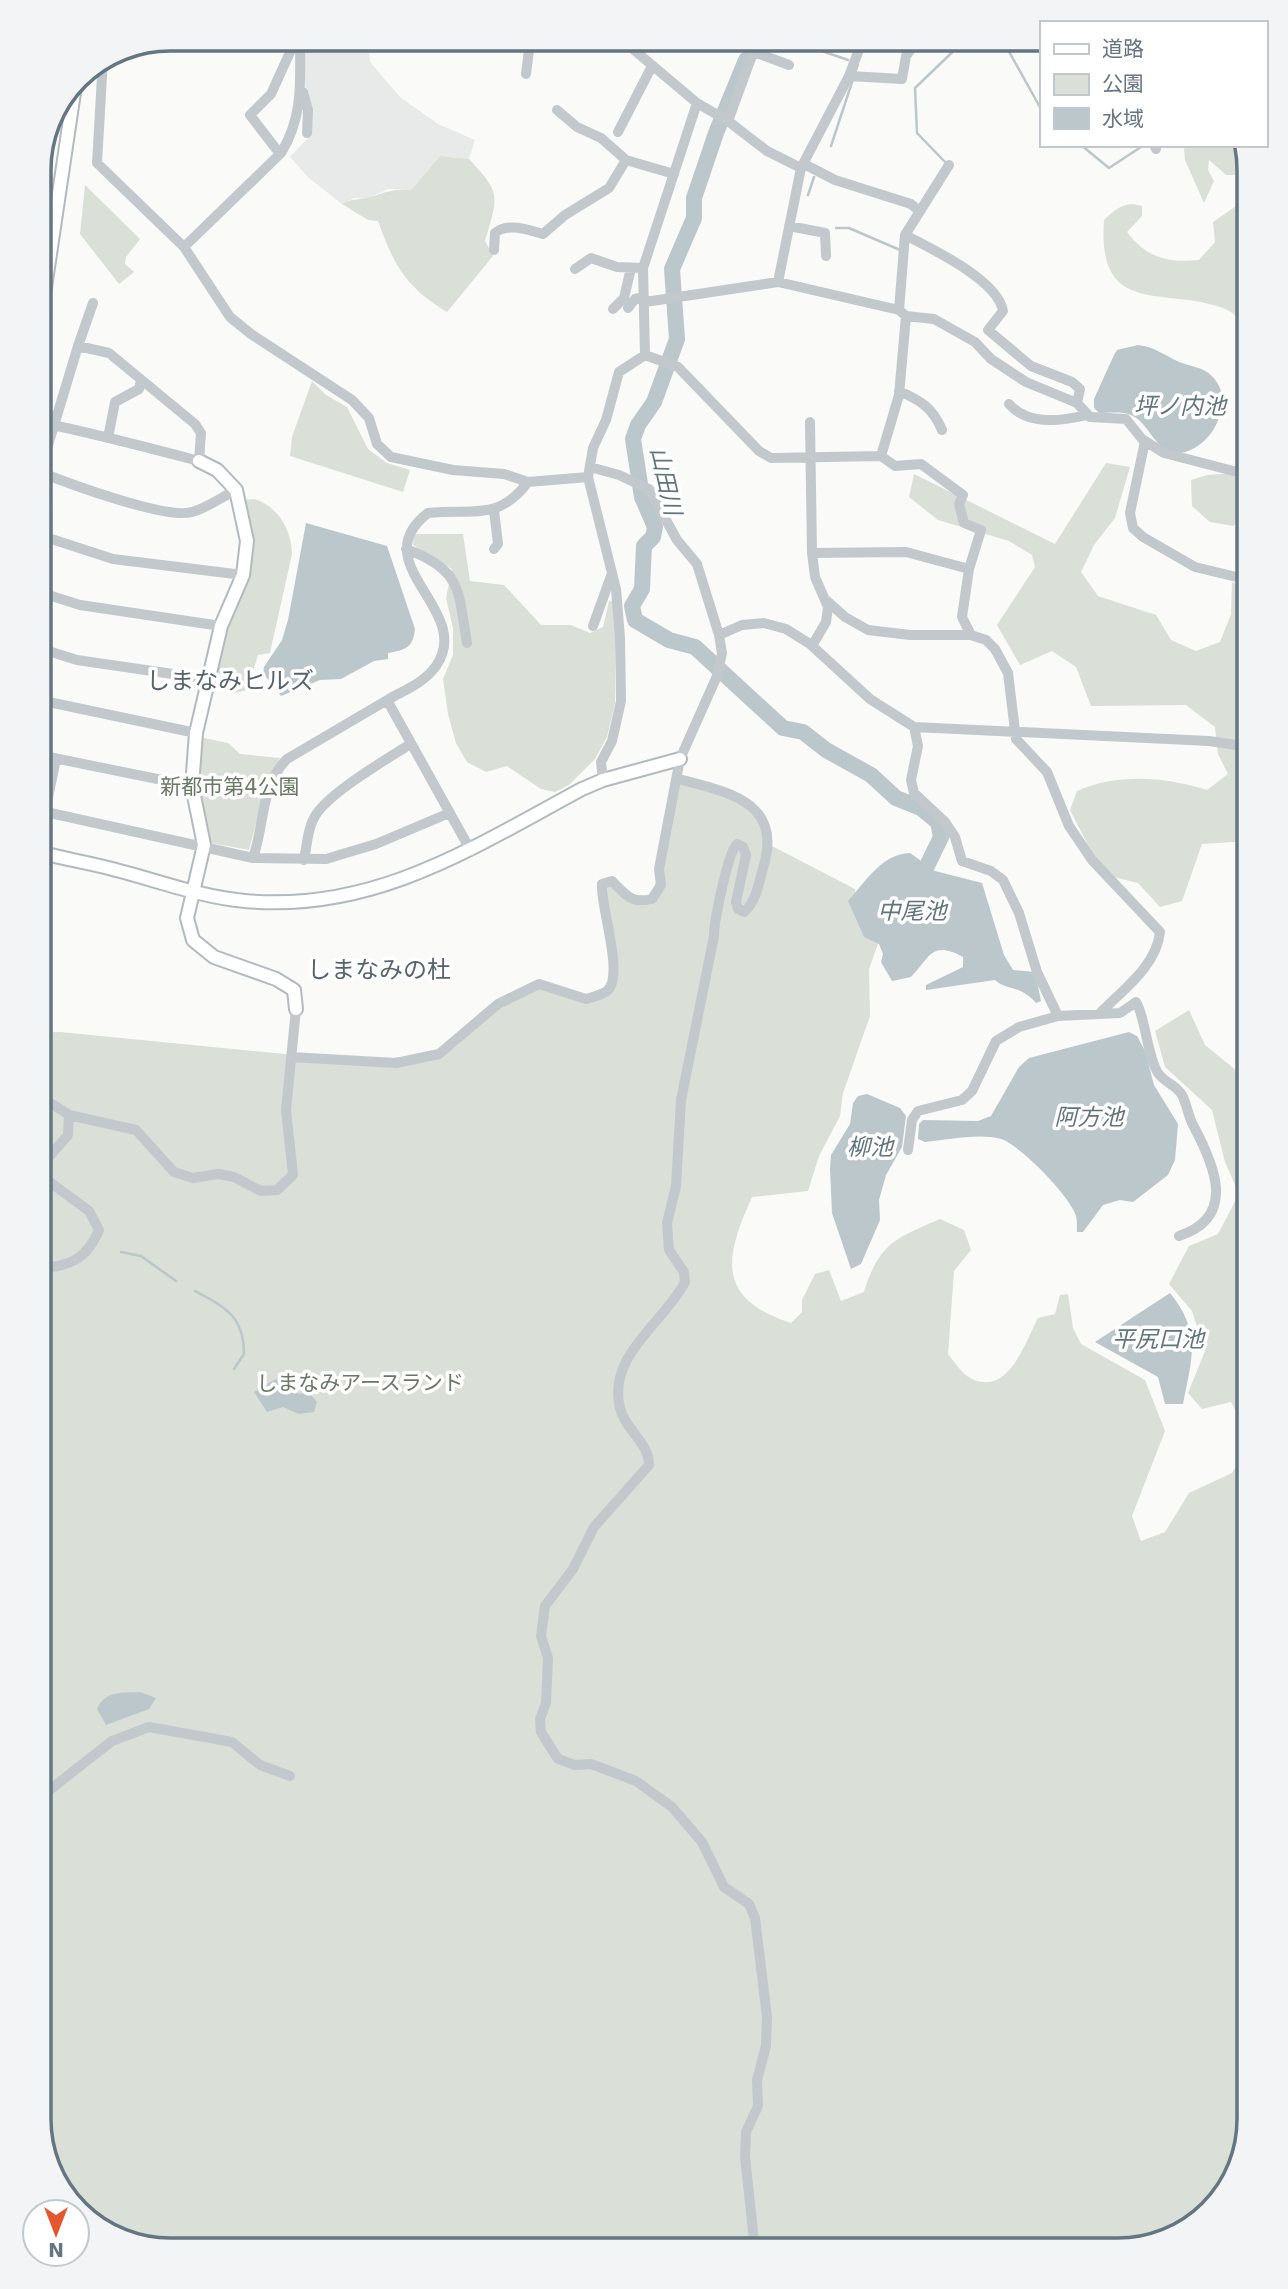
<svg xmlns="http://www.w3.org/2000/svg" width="1288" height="2289" viewBox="0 0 1288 2289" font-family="'DejaVu Sans','Noto Sans JP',sans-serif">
<rect width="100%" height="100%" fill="#fafaf8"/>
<path fill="#e8e9e9" d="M308,39H368L370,62L400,97L438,124L475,140L469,159L440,156L411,190L388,189L368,198H354L342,204L309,178L290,157L308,138L311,124V103L305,85L302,47Z"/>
<path fill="#dadfd7" d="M1190,145H1244L1249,169V327C1242,321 1232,311 1223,308C1163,286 1097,318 1104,220C1117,208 1125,201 1142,206V216L1127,232C1146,258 1169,263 1199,260L1215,242L1213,222L1239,204L1245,193L1239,175H1226L1209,160L1208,170L1214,181L1204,203L1185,160L1184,148Z
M440,156L469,159C502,194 498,196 485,241L493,256L447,312C406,287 394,266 378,221L368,220L342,204C352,198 360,200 370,197C388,192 391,189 411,190Z
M85,185L140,239L126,257L125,264L134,272L119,284L80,234Z
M312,381L326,395L347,407L368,449L387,463L410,470L403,492L290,456L292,437Z
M1106,463L1130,467L1115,518L1094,545L1081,572L1098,596L1156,615L1171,640L1196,651L1220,642L1231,614L1232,582L1249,589V841L1202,844L1182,901L1160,907L1138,883L1109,876L1090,849L1070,810L1077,791C1118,773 1165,777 1207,790L1228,774L1218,754L1215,727L1186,705L1091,706L1076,667L1052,651L1020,665L997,625L1035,567L1032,555L1009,541L938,520L909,497L914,474L1055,544Z
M1249,472V515L1233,526L1210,522L1192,506L1191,480L1208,475Z
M254,499C277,505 292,530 292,554L270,653L258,655L247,690L231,694L213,675L246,577L243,500Z
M414,534H463L470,581L504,585L541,625H571L590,633L603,627L609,601H615V703L607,737L595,759L569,785L555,792L541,789L507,766L486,772L467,762L456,743L448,714L443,679L453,655V628L446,598L452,569L413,545Z
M199,737L228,743L240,754L280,758L267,782L249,850L205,842L196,787Z
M679,779C731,793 749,790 770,845L855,889L856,901L884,927L869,969L870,1016L843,1093L840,1116L819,1156L808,1191L752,1197C725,1257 715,1298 791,1323L802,1312V1300L815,1274L829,1270L841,1301L864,1292C879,1243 896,1238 940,1219L964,1230L971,1250L954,1271L948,1354C954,1361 962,1374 970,1378C1008,1398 1025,1343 1038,1318L1055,1314L1060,1295L1068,1294L1073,1328L1081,1344L1145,1380L1165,1431L1132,1516L1141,1541L1165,1532L1189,1493L1232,1473L1249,1445V2120L1228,2192L1176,2237L1119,2250H161L97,2229L52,2177L39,2120V1033L60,1032L356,1061L439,1054L507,999L539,984L578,999L607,990L611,961L602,884L611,881L627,898L652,899Z
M1189,1010L1205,1045L1243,1076L1249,1077V1437L1231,1402L1202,1409L1188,1393L1205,1351L1192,1311L1169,1284L1189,1246L1218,1234L1239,1194L1225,1162L1212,1110L1165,1067L1155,1031Z"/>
<path fill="#bbc7cb" d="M1138,345C1154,347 1163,354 1177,361C1186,365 1200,367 1207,372C1226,386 1225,406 1216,425C1210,437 1199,448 1185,452C1156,459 1151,423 1131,415C1122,411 1109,413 1099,413L1094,408V399L1114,355L1117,350Z
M306,523L387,546L415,629C413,648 405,650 388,653V659L374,661L341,679L320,680L281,696L263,673L264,667L282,640L288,620Z
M910,853L935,871L982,883L1004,955L1013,970L1035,972L1041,1001L1036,1003C1019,984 1007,991 995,980L926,990V985L963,967V957C932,940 930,957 911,977L892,981L881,962L883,954L879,944L864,937L848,901C866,881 882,854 910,853Z
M1129,1032L1137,1036L1145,1051L1154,1085L1178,1124L1175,1160L1168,1175L1133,1202L1120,1200L1103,1205L1083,1232H1077C1077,1227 1077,1220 1076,1216C1071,1197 1019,1144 1001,1139C978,1133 948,1140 925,1142L918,1139L919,1124L923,1120L978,1121L991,1116L1019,1067L1029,1058Z
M867,1094L900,1108L906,1116L902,1147L886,1175L879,1200L880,1220L861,1264L851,1269L832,1213L830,1169L831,1155L850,1124L853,1103L858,1096Z
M1170,1293C1202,1333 1192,1357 1183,1404H1165L1158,1377L1095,1342Z
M276,1379L291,1393L310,1394L317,1402L314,1412L299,1414L283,1407L267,1412L254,1392Z
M140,1692L156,1698L149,1709L106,1725L97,1709C105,1690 123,1693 140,1692Z"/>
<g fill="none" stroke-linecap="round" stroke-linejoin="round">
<path stroke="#bbc7cb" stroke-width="2.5" d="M787,39L848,60
M1002,39L1041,109
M1081,145L1109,168L1144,145
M831,146L858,64
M946,163L917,133L915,88L966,39
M808,195L814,177
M836,228H849L900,250
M121,1252L141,1256L176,1281
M195,1291C225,1307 244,1316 244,1354L234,1369"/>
<path stroke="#bbc7cb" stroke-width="16" d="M746,60L716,133L694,198V218L672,269L677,339L654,402L638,425L633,439L642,497L655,527L653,537L644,546L642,589L632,606L635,620L669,640L695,647L783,728L803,732L826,750L871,775L896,798L921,808L938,822L941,837L927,866"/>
<defs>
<path id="secondary" d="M39,328L76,79
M199,461L217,470L236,490L247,541L243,575L221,626L196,733L192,786L204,845L187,918L193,940L214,957L276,979L294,990L296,1009
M39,852C64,859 91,863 116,870C159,881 201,897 245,901C374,913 474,847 582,789L603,780L680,759"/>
</defs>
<use href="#secondary" stroke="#b3babf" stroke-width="16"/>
<path stroke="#c3c8cc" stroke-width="10" d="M493,39L506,45L525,46L529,50L526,74
M621,39L697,103L728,121L767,151L801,168
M754,52L789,65
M103,59L97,163L184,247L230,317L251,334L352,400L369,418L377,444L391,457L453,470L504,474L528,482L588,477
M849,76L902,79L906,56L918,39
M303,92L308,110L307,133
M557,110L577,127L601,138L626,160L674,174
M728,121L758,39
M618,132L652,66
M1154,145L1156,149
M280,154L250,115L271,94L296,39
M804,164L835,180L911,204L919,211
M789,226L825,233L826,256
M905,235C932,249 998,280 1003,311L988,330L1031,366L1072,382L1080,389L1077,403
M184,247L281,153C304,116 300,80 300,39
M494,250L495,233C508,222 528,230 543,234L565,215L609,188L626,160
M575,269L591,258L617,267L643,268
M778,282L801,168L849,76L863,39
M645,302L778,282L899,310L906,316L934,319L975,342L991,359L1026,382L1077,403L1090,417L1126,419L1142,439L1164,453L1249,475
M628,308L635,299L644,297
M613,309L624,298L631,268
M899,310L905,235L949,165
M906,316L899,395L881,456L895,466L921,464L963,495L959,504L964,523L981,530L969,569
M78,346L93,303
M645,355L678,367L759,451L771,458L881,456
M899,391C920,400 933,408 942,430
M1009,404C1028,426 1061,421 1087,415
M810,422L812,553L815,577L828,607L826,622L812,646
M108,438L115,402L139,389L141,380
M1145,441L1130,513L1133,528L1143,537L1195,567L1249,580
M40,472C67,483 167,520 192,512C207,508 222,497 236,490
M39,475L78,346L109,353L195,424L201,433L199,461C146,447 92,433 39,422
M39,535L113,559L243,575
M406,549C463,570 458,591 467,643
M494,549L498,544L494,510
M812,553L906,552L969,569L962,617L971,635
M39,592L80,605L221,626
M827,601L845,617L868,630L910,635H971L986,640L995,649L1008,673L1016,739L1047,772L1069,826L1092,860L1160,932C1157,965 1123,990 1101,1012
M593,626L611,576
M719,635L742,625L764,623L786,629L810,644L870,699L914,727L1209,741L1249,747
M39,648L77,660L207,679
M39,700L196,733
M387,700L471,851
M914,727L918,746L911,780L914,793L945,822L955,837L962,861L991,871L1003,880L1019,913L1037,972L1058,1016L1120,1013L1136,1002C1145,1015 1147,1056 1158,1073C1165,1083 1176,1085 1182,1095C1187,1104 1188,1116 1193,1125C1215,1166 1237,1217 1179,1236
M39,755L192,786
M679,779C728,792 784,802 763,868C759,883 756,902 744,912L738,909L736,902L746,855L743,847L737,844C728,852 714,921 714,936L681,1100L676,1186L667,1223L669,1250L684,1272L685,1282C664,1323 607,1355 620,1408C625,1430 649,1442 649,1465L594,1527L573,1569L545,1606L541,1636L548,1658L546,1703L540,1719L541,1732L558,1759L575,1765L591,1764L636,1781L672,1807L702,1842L724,1887L749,1904L755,1918L767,2017L766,2046L757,2080L758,2106L746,2132L745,2157L755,2250
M603,780L601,762L612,741L621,701L620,638L616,589L588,477L593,448L606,420L619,372L645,355L643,268L697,103
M46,812L253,858C265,824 260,786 287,759C321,739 355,719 389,699C405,690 425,682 436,666C475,610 362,564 428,513C472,508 498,522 528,482
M39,841L56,759
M253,858L326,859L376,844L447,814
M304,860C307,847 307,830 314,818C325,795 387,759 409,745
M291,1057L396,1063L439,1054L498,1004L539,984L586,999C592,997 602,995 607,991C625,976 600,906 602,884L612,881C626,895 631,904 652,899L661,885L659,869L680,759L717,676L722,653L719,635L697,564L677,540L649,489L619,475L590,467
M39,1102H49L69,1115L136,1130L174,1172L193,1178L218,1174L234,1177L261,1191L277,1190L293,1175L286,1110L296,1009
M908,1150L912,1120L918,1111L962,1100L972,1091L996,1041L1019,1027L1058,1016
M46,1180L48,1158L68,1135L69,1115
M39,1268C69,1267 87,1259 99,1230L89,1211L39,1174
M39,1793L47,1792L112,1741L149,1727L232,1742L260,1765L290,1776"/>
<use href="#secondary" stroke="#fff" stroke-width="12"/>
</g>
<g text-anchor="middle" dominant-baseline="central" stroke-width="7" stroke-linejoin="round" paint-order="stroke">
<g font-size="21" fill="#687a64" stroke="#fff">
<text x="230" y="787">新都市第4公園</text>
<text x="360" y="1383">しまなみアースランド</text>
</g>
<g font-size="23" font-style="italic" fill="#60757c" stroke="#fff">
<text x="1180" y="406">坪ノ内池</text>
<text transform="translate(666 481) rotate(77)">山田川</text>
<text x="912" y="911">中尾池</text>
<text x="1089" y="1117">阿方池</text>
<text x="870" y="1147">柳池</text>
<text x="1158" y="1339">平尻口池</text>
</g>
<g font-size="24" fill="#57646e" stroke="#fff">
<text x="230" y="681">しまなみヒルズ</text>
<text x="379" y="970">しまなみの杜</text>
</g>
</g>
<path d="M0 0H1288V2289H0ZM170 51H1118A119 119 0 0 1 1237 170V2119A119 119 0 0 1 1118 2238H170A119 119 0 0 1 51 2119V170A119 119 0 0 1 170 51Z" fill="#f3f4f5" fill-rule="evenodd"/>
<path fill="none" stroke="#657683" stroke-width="3.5" d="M170 51H1118A119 119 0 0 1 1237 170V2119A119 119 0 0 1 1118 2238H170A119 119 0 0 1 51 2119V170A119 119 0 0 1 170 51Z"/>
<rect x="1040" y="21" width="228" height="126" fill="#ffffff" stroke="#c1c8cd" stroke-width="2"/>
<rect x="1054" y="44" width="35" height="10" fill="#ffffff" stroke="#c1c8cd" stroke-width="2"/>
<text x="1102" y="56" font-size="21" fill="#657683">道路</text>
<rect x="1054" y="74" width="35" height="21" fill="#dadfd7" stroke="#c1c8cd" stroke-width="2"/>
<text x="1102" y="91" font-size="21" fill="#657683">公園</text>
<rect x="1054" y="108" width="35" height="21" fill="#bbc7cb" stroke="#c1c8cd" stroke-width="2"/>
<text x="1102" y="126" font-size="21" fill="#657683">水域</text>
<g transform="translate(56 2233) rotate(180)"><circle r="33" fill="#ffffff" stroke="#c1c8cd" stroke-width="2"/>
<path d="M0-5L12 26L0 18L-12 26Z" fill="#e4572e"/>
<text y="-10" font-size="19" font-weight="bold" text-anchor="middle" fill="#657683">N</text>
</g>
</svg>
